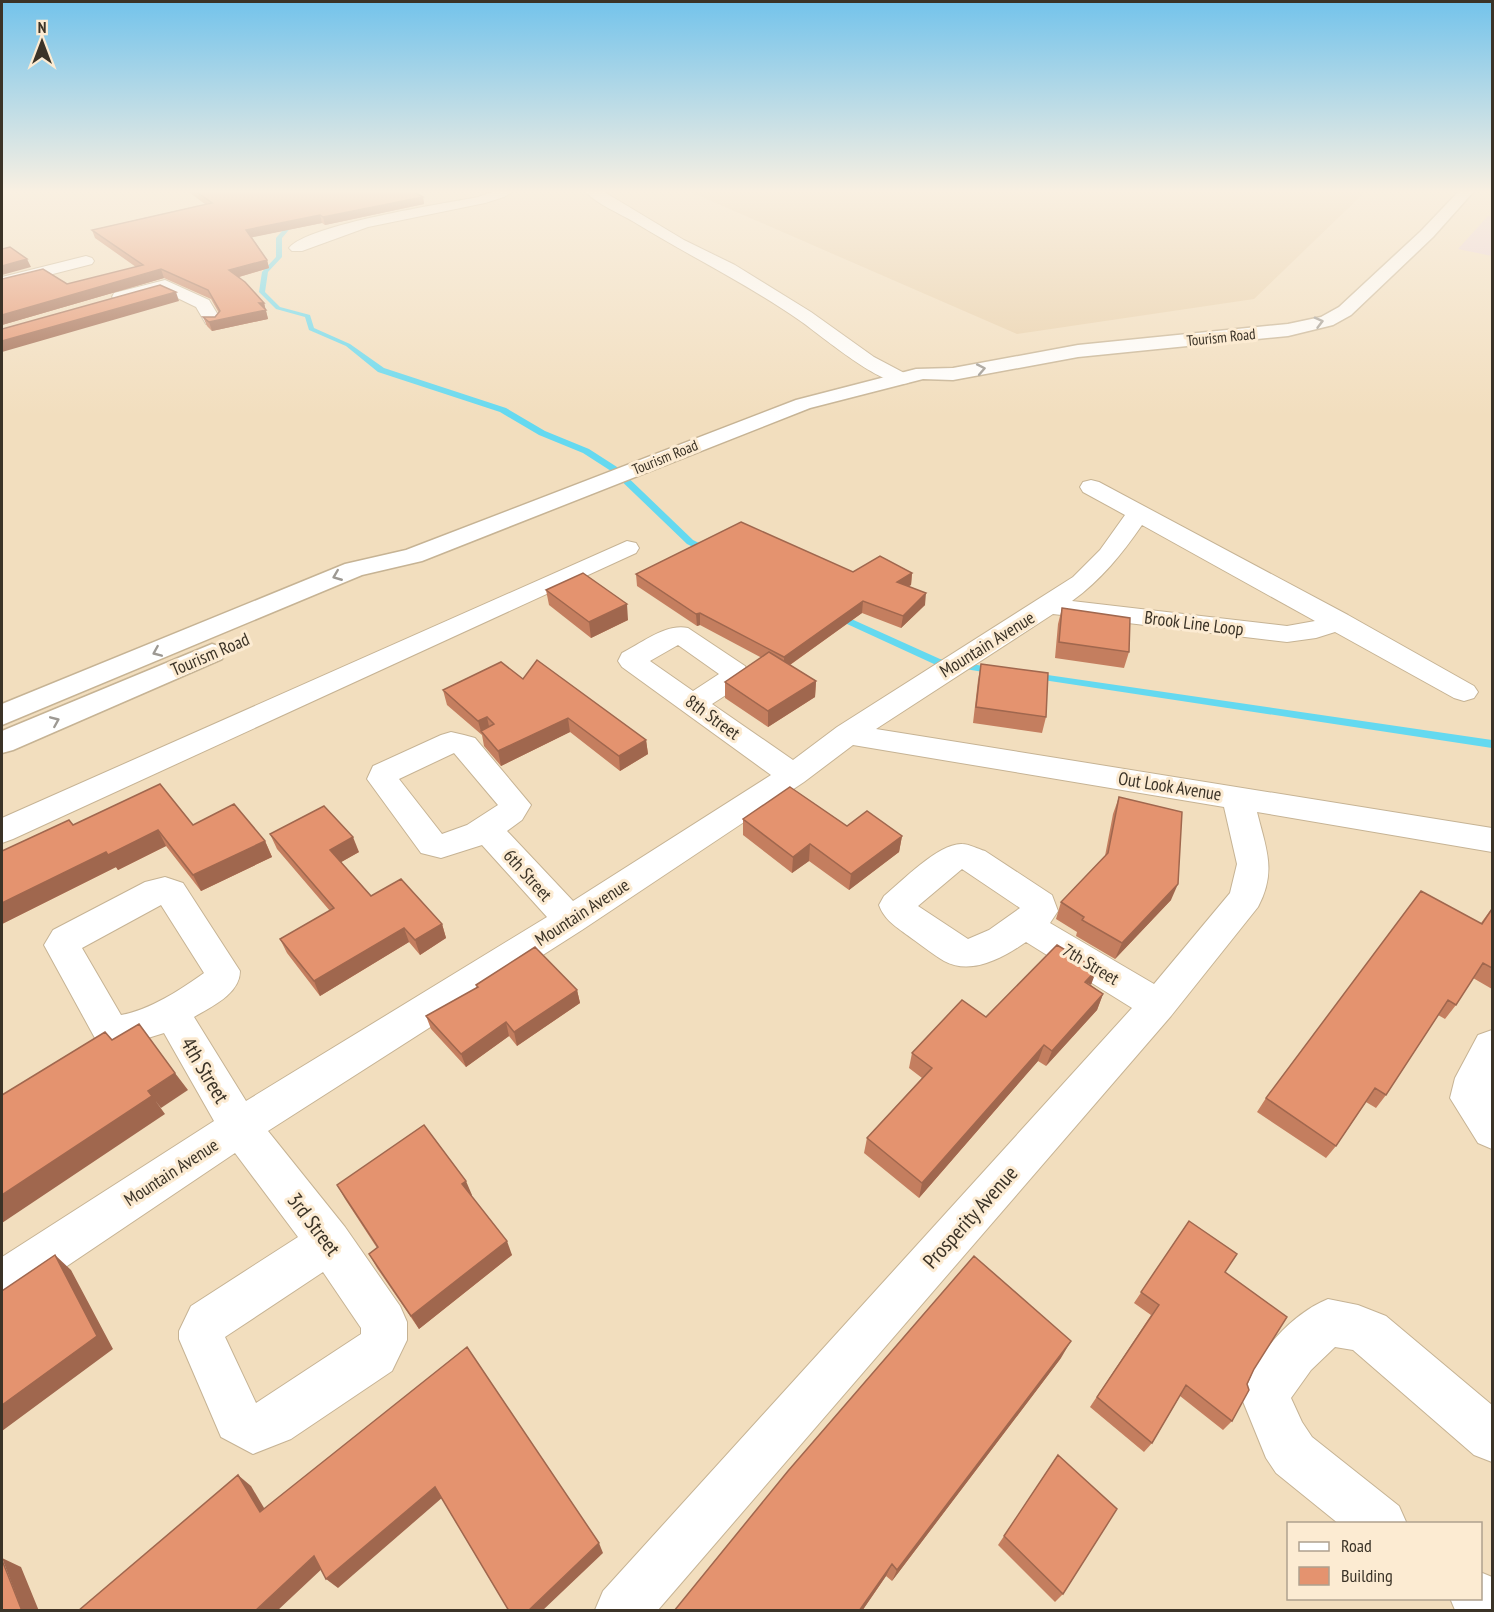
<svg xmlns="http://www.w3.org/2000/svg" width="1494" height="1612" viewBox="0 0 1494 1612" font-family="'PT Sans Narrow',sans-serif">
<rect width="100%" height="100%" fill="#f2debe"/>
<path fill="#e8cfd9" d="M1488,216L1492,217V256L1458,249Z"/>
<path fill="#e9d0aa" d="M686,190H1367L1254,299L1017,334Z"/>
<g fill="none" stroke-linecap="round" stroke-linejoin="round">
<path fill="#64d9f0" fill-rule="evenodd" d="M297,220L299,223L293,225L282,238V257L268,272L265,292L280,307L310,315L314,328L350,344L384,368L506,408L545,431L589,449L617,467L693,540L713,550V554H707L687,544L611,471L583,453L539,435L500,412L378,372L346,346L309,330L305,317L276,309L259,292L262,272L276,257V238L289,223Z
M838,613L940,659L996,668L1001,671L996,674L934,664L834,618V614Z
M1034,673L1492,740V748L1030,678L1029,676L1030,674Z"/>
<defs>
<path id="minor" d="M497,190H515L504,197L485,203L368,227L302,251H292L289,248C309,224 443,204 478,197Z
M584,190H601L684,240L735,265L811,312L874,357L908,375L911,379L908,383C883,389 821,335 799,320C746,283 689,256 634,222C619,213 596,204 584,190Z
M86,256L92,258L94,261L92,264L2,287V277Z
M165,280L209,300L221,320L218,324H206L196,307L163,291L120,302L112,297L114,293Z
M1091,480L1099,482L1348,615L1474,686L1478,692L1474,698L1464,701L1454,698L1335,632L1316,638L1287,642L1053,614L876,729L1492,828V852L1257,812C1266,849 1277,871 1258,907L1171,1016L658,1610H595L603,1591L1132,1008L1026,942C1003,958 971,976 944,961C934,955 924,947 914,940C900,929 885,922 879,905L884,896C902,881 939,843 962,844C969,844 978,849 985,851L1052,895L1058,911L1050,923L1154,984L1230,893L1237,864L1224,807L853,745L804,782L582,930L268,1131L345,1227L400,1306L407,1322V1340L392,1371L291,1439L253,1454L221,1437L179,1339V1331L191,1306L298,1237L235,1153L18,1299L2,1305V1257L214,1121L164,1033L119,1047L96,1040L44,945L53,930L145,882L165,877L183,883L240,971C240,994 211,1007 194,1017L246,1101L547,917L482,845L441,858L421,853L367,779L373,766L441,735L451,732L464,735L475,738L531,805L522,820L507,831L573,901L771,775L622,667L618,661L622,653C642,643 666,623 688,628L745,666L750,676L746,682L712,704L793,760L837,727L1073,577L1100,550L1125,515L1083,492L1080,487L1083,482ZM1142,525L1315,621L1287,626L1072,601C1101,580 1122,554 1142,525ZM678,645L719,674L693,691L650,661ZM454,753L498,805L467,825L442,834L399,779ZM962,869L1020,908L989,930L968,939L918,906ZM161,905L204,973C180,990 150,1010 121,1015L82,948ZM323,1272L361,1328V1334L256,1403L225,1337Z
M627,541L636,543L639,548L636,553L13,839L2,843V818Z
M1492,1030V1149L1478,1143L1450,1098L1455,1078L1478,1035Z
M1328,1299L1358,1305L1386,1316L1492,1405V1462L1474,1455L1353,1350L1335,1347L1311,1370L1291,1398L1302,1422L1312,1437L1399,1506L1407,1524H1339L1276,1473L1266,1458L1240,1394C1256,1356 1289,1315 1328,1299Z
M1480,1572L1492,1577V1610H1455L1450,1598H1480Z"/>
<path id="secondary" d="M1460,190H1475L1433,237L1351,315L1333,325L1288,336L1078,357L953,380L923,379L810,408L422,561L362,575L2,725V704L345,564L406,550L796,400L916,369L953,368L1078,345L1288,324L1321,317L1339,307L1421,231Z
M212,644L222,647L226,653L222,659L13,750L2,753V731Z"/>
</defs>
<use href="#minor" stroke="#c6b394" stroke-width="2"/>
<use href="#secondary" stroke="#c6b394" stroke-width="3"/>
<use href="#minor" fill="#fff" fill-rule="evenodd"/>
<use href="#secondary" fill="#fff" fill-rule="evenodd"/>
</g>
<path fill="#c47e5f" d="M186,190H411L423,197L424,204L325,225L322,223L252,237L267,260L269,268L239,277L264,303L268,319L212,331L207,326L203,317H215L219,313L211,299L164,278L2,325V279L67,284L136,267L95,238L92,230L205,204Z
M853,572L912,573L911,585L908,586L925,605L901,628L862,613L790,665L816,681L815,697L768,727L725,698V682L762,658L700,625L697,626L637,586L636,574Z
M546,590L628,620L591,638L549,605Z
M1062,608L1129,652L1124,668L1055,658L1058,624Z
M981,664L1046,717L1042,733L973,723L978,680Z
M523,679L646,740L648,754L620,771L570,732L501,766L484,746L482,735L447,705L443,690Z
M1119,797L1171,900L1115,959L1076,936L1077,932L1056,919L1061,902L1105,856L1113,814Z
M743,819L847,826L902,836L899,852L849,890L809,861L792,873L743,835Z
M73,825H193L265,841L272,857L201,891L166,846L118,870L116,867L2,924V851Z
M270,834L359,852L341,862L371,896L442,924L446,938L420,955L409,942L320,996L287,953L280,939L330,911L277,849Z
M1492,908V989L1473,978L1456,1005L1445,1019L1438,1015L1386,1095L1376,1108L1366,1102L1336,1146L1326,1158L1257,1112L1266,1098L1481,923Z
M476,985L577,990L580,1003L517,1046L509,1036L466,1067L431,1029L426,1016L477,988Z
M1091,985L1103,994L1097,1010L1046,1066L1038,1061L919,1198L864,1153L867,1138L922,1078L909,1068L912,1053Z
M337,1185L472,1195L471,1196L512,1255L419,1329L377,1268L369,1254L377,1248L345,1199Z
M1189,1221L1225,1272L1254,1369L1232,1421L1223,1430L1180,1396L1152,1443L1144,1452L1090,1407L1151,1315L1134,1303Z
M1061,1358L892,1581L886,1576L862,1611H674Z
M1058,1455L1063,1594L1055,1602L998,1545Z"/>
<path fill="#a0674e" d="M423,197L424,204L325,225L323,217Z
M320,215L322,223L249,238L246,230Z
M27,259L31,267L2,275V266Z
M267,260L269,268L232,279L229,270Z
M161,269L164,278L2,325V315Z
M176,292L179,301L2,352V341Z
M259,303H264L268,319L212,331L209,322Z
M912,573L911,585L895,594L897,582Z
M926,593L925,605L901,628L903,616Z
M863,601L862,613L784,669V657Z
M627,604L628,620L591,638L589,622Z
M700,613V625L697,626L696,614Z
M816,681L815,697L768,727V711Z
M487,717L490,731H481L482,735L478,721Z
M568,718L570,732L501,766L498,751Z
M646,740L648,754L620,771L619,756Z
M158,830L166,846L118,870L108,855Z
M902,836L899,852L849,890L851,874Z
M353,837L359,852L336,865L330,850Z
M265,841L272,857L201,891L193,875Z
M810,844L809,861L792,873L793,857Z
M106,852L116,867L2,924V903Z
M1178,884L1171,900L1115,959L1122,943Z
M442,924L446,938L420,955L415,940Z
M404,928L409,942L320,996L314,981Z
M1097,969L1091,985L1085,982Z
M577,990L580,1003L517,1046L514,1032Z
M1103,994L1097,1010L1046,1066L1052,1051Z
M506,1022L509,1036L466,1067L461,1054Z
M1044,1045L1038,1061L919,1198L922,1183Z
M175,1073L188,1090L161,1108L148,1091Z
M152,1096L165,1114L2,1223V1195Z
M466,1181L472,1195L468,1198L462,1184Z
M507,1241L512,1255L419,1329L411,1316Z
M55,1255L71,1270L113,1349L2,1431V1405Z
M1071,1341L1061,1358L892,1581L897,1570Z
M238,1475L251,1486L273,1523L260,1512Z
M435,1487L443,1497L338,1588L326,1579Z
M599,1543L603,1553L542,1611H528Z
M314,1556L326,1565L277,1611H255Z
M2,1558L21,1567L39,1611H22Z
M892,1564L886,1576L862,1611H859Z"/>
<path fill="#e4936f" stroke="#a0674e" stroke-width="1.5" d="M194,190H411L423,197L323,217L320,215L246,230L267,260L229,270L245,282L264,303H259L266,310L209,322L203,317H215L220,311L208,290L161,269L2,315V279L43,269L67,284L143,265L92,230L212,203Z
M10,247L27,259L2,266V249Z
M160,285L176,292L2,341V329Z
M741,522L853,572L880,556L912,573L897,582L926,593L903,616L863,601L784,657L700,613L696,614L636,574Z
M583,573L627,604L589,622L546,590Z
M1062,608L1130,618L1129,652L1059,642Z
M769,652L816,681L768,711L725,682Z
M537,660L646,740L619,756L568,718L498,751L481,731L494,724L487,717L478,721L443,690L501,662L523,679Z
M981,664L1048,673L1046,717L976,707Z
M160,784L193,825L234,804L265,841L193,875L158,830L108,855L106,852L2,903V851L69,820L73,825Z
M790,787L847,826L867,811L902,836L851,874L810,844L793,857L743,819Z
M1119,797L1182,812L1178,884L1122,943L1082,920L1084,917L1061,902L1108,853Z
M324,806L353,837L330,850L371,896L401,879L442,924L415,940L404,928L314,981L280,939L334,908L270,834Z
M1421,891L1482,924L1492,909V968L1483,963L1456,1005L1448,1000L1386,1095L1375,1088L1336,1146L1266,1098Z
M1057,945L1097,969L1085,982L1103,994L1052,1051L1044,1045L922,1183L867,1138L932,1068L912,1053L962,1000L986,1017Z
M535,947L577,990L514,1032L506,1022L461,1054L426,1016L478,987L476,985Z
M139,1024L175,1073L148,1091L152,1096L2,1195V1095L105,1032L112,1040Z
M424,1125L466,1181L462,1184L507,1241L411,1316L369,1254L378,1247L337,1185Z
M1189,1221L1237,1254L1225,1272L1287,1317L1254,1369L1247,1384L1249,1390L1232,1421L1186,1385L1152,1443L1097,1397L1159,1305L1141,1292Z
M55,1255L97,1336L2,1405V1291Z
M974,1256L1071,1341L897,1570L892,1564L859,1611H674L788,1471Z
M467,1347L599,1543L528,1611H509L435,1487L326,1579L314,1556L255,1611H78L238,1475L260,1512Z
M1058,1455L1117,1509L1063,1594L1004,1536Z
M2,1560L22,1611H2Z"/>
<defs><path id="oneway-chevron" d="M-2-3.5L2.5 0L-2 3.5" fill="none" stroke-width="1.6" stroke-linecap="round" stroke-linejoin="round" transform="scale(1.5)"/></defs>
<g stroke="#9d9993">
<use href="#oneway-chevron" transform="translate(1319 322) rotate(-15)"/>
<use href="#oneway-chevron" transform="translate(981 369) rotate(-11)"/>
<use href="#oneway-chevron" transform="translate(337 576) rotate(158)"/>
<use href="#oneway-chevron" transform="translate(157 652) rotate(157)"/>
<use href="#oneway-chevron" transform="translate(55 721) rotate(-23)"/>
</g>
<linearGradient id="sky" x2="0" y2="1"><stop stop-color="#73c3eb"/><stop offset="0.46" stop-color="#f9f0e2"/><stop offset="1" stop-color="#f9f0e2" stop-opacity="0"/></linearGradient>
<rect width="1494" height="416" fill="url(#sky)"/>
<g text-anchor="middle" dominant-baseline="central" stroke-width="6" stroke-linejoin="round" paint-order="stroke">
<g font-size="15" fill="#3b3327" stroke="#fcebd2">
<text transform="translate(1221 337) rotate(-6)">Tourism Road</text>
<text transform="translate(665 457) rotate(-22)">Tourism Road</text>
</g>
<g font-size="18" fill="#3b3327" stroke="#fcebd2">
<text transform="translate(1194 623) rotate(7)">Brook Line Loop</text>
<text transform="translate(987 644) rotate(-32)">Mountain Avenue</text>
<text transform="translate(210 654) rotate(-23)">Tourism Road</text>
<text transform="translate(713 717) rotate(36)">8th Street</text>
<text transform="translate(1170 786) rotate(9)">Out Look Avenue</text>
<text transform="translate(528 875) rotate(48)">6th Street</text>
<text transform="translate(582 912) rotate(-33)">Mountain Avenue</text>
<text transform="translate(1091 964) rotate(31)">7th Street</text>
<text transform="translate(171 1172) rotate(-33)">Mountain Avenue</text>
</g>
<g font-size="21" fill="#3b3327" stroke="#fcebd2">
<text transform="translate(205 1070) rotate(59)">4th Street</text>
<text transform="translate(970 1217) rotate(-48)">Prosperity Avenue</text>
<text transform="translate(314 1224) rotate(53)">3rd Street</text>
</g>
</g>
<rect width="1494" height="1612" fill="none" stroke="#3b3327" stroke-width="6"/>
<rect x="1287" y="1522" width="195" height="78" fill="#fcebd2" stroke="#afa18e" stroke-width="1.5"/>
<rect x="1299" y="1542" width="30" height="9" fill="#ffffff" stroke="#afa18e" stroke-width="1.5"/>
<text x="1341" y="1552" font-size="18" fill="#3b3327">Road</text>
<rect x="1299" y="1567" width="30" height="18" fill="#e4936f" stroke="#afa18e" stroke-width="1.5"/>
<text x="1341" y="1582" font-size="18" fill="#3b3327">Building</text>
<g transform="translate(42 42)" stroke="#fcebd2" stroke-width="4.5" paint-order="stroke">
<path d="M0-4.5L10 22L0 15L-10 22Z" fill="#3b3327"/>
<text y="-9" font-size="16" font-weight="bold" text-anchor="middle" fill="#3b3327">N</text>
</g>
</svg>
